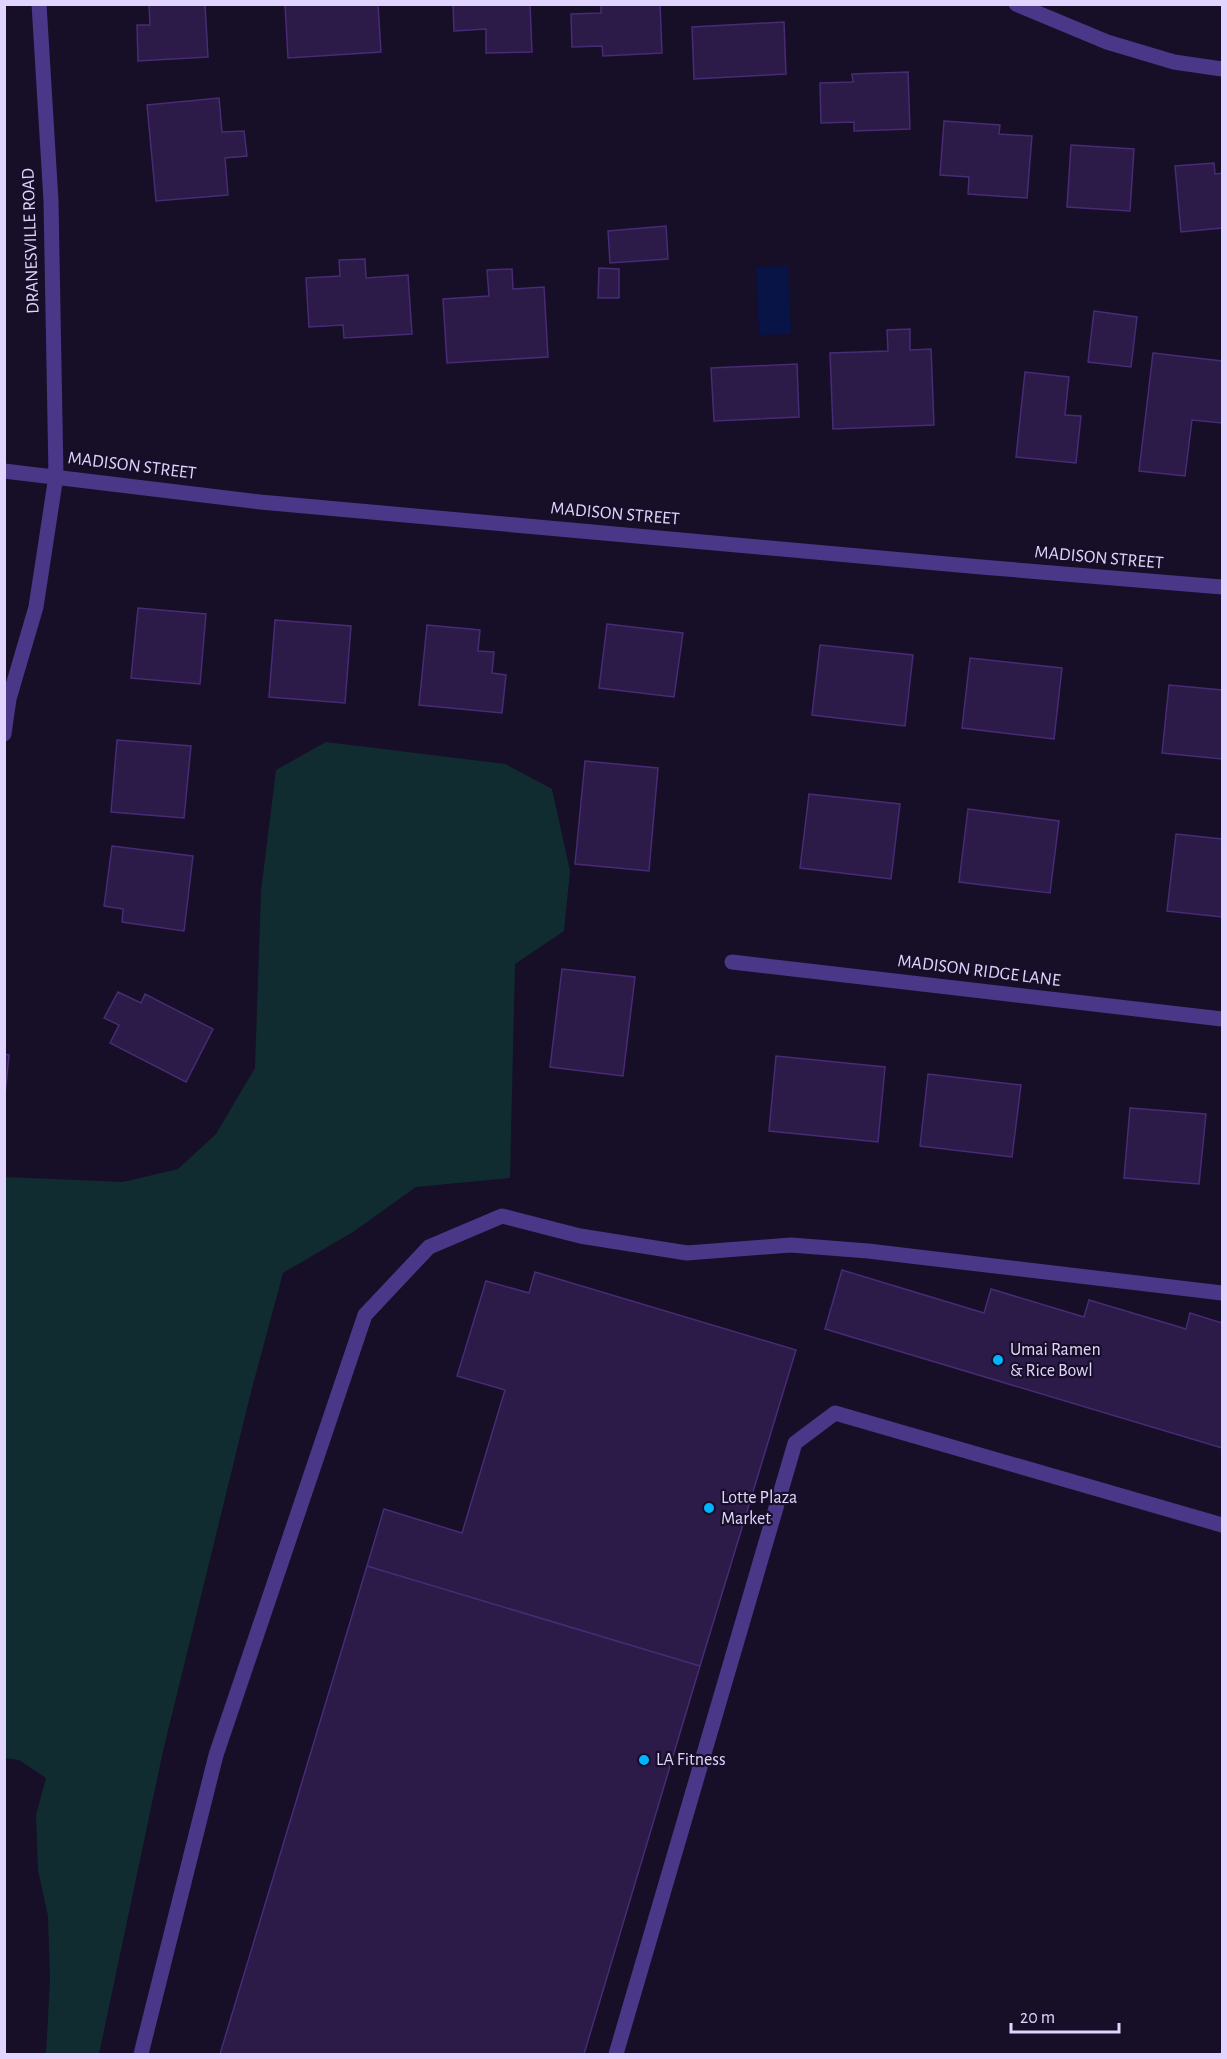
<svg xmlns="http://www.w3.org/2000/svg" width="1227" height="2059" viewBox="0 0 1227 2059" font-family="'Alegreya Sans',sans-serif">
<rect width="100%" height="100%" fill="#170e27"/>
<path fill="#112c31" d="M326,742L505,764L552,789L570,871L564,931L515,964L510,1178L416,1187L353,1232L283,1273L251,1392L163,1751L99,2054H46L50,1980L48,1916L38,1870L36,1815L46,1778L19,1760L4,1758L5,1177L123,1182L178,1169L216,1134L255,1068L261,891L276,770Z"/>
<path fill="#081346" d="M788,266L791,334L759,335L756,267Z"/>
<path fill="#2c1a48" stroke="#472b75" stroke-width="1.5" d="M149,4H205L208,57L138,61L137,25H150Z
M285,4H378L381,52L288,58Z
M453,4H530L532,52L486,53V29L454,31Z
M601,4H660L662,53L603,56L602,46L572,47L571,14L601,13Z
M784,22L786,74L694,79L692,27Z
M908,72L910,129L854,131V122L821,123L820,83L853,82L852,74Z
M219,98L222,132L244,131L247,156L225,158L228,195L156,201L147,105Z
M944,121L1000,125L999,134L1032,136L1027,198L968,194L969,177L940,175Z
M1071,145L1134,149L1130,211L1067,207Z
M1214,163L1215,174L1222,173V228L1181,232L1175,166Z
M666,226L668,259L610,263L608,231Z
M365,259L366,278L408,275L412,334L344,338L343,325L309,327L306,278L340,276L339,260Z
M599,268L619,269V298H598Z
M512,269L513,289L544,287L548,357L447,363L443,299L489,296L487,270Z
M1094,311L1137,317L1131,367L1088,362Z
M910,329V350L931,349L934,425L833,429L830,353L888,351L887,330Z
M1153,353L1222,361V423L1192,420L1185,476L1139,471Z
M797,364L799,417L714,421L711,368Z
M1025,372L1069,377L1065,415L1081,416L1076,463L1016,457Z
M138,608L206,614L200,684L131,678Z
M275,620L351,626L345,703L269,697Z
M607,624L683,633L674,697L599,688Z
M427,625L480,630L478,651L494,652L492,673L506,675L502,713L419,705Z
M820,645L913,655L905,726L812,715Z
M970,658L1062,668L1054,739L962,728Z
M1169,685L1222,690V759L1162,753Z
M117,740L191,746L184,818L111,812Z
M585,761L658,768L649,871L575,864Z
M809,794L900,804L891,879L800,868Z
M968,809L1059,821L1050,893L959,882Z
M1176,834L1222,839V917L1167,911Z
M112,846L193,856L184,931L122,922L123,909L104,906Z
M562,969L635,977L623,1076L550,1067Z
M118,992L141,1003L145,994L213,1029L186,1082L110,1043L119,1025L104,1018Z
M4,1054L9,1055L4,1104Z
M776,1056L885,1067L878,1142L769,1131Z
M928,1074L1021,1085L1012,1157L920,1146Z
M1130,1108L1206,1114L1199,1184L1124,1178Z
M842,1270L984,1313L991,1289L1084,1317L1089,1300L1186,1329L1190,1313L1222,1323V1448L825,1329Z
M535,1272L796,1350L700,1666L367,1566L384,1509L462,1533L505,1390L457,1376L486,1281L529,1293Z
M367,1566L700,1666L584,2054H220Z"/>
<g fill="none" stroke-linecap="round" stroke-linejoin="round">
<path stroke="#4a3788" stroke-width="15" d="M1016,4L1107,42L1174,62L1222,69
M4,471L260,502L981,567L1222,587
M4,734L9,699L36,607L56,476L51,201L39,4
M732,962L1222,1019
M141,2054L216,1755L365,1315L429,1247L502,1216L580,1236L687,1253L791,1245L868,1251L1222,1293
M616,2054L795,1443L835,1413L1222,1525"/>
</g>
<g fill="#00b5ff" stroke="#170e27" stroke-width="2">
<circle cx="998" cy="1360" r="6"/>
<circle cx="709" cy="1508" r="6"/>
<circle cx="644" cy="1760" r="6"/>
</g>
<g text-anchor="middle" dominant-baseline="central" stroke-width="4.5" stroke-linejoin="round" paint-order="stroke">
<g font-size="18" fill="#e1d4ff" stroke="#170e27">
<text transform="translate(31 241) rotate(-92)">DRANESVILLE ROAD</text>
<text transform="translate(132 466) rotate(7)">MADISON STREET</text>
<text transform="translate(615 514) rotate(5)">MADISON STREET</text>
<text transform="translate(1099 558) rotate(5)">MADISON STREET</text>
<text transform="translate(979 971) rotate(7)">MADISON RIDGE LANE</text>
</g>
<g font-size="18" fill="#e1d4ff" stroke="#170e27" text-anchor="start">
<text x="1010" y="1350">Umai Ramen<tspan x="1010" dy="21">&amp; Rice Bowl</tspan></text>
<text x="721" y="1498">Lotte Plaza<tspan x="721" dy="21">Market</tspan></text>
<text x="656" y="1760">LA Fitness</text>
</g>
</g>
<rect width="1227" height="2059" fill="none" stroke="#e1d4ff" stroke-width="12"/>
<path d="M1011 2023v9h108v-9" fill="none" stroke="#e1d4ff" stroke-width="3"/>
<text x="1020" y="2023" font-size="18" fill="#e1d4ff" stroke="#170e27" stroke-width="4.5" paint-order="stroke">20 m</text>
</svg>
